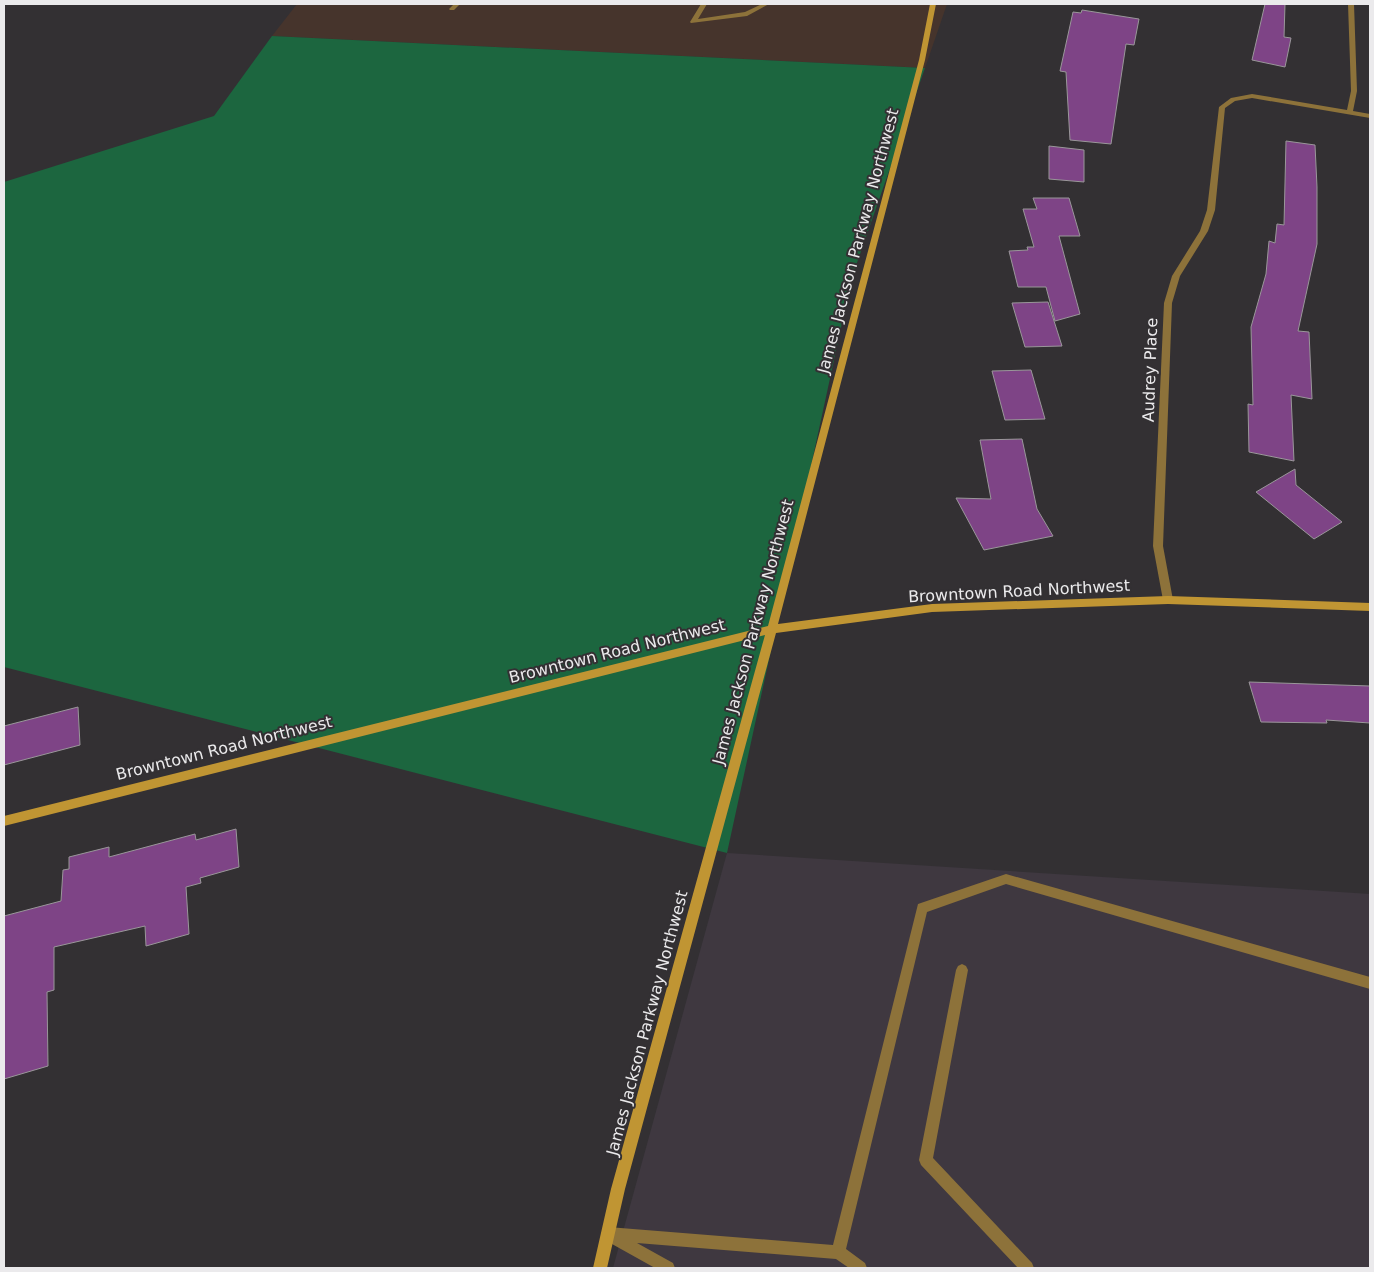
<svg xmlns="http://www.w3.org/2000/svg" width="1374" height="1272" viewBox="0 0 1374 1272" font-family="'DejaVu Sans',sans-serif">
<rect width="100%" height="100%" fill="#333033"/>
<path fill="#46342c" d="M297,4H947L925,68L272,36Z"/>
<path fill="#3f3840" d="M727,853L1370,894V1268H613Z"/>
<path fill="#1c663f" d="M272,36L925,68L852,277L727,853L4,667V182L214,116Z"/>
<path fill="#7e4486" stroke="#9a979a" d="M1265,4H1285L1284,37L1291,38L1285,67L1252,60Z
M1082,10L1139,19L1134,45L1126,44L1111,144L1070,140L1066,72L1060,71L1073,12L1081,13Z
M1286,141L1315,145L1317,187V244L1298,331L1309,332L1312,399L1291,395L1294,461L1249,452L1248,404L1253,405L1251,327L1266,274L1269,241L1275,243L1277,224L1284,225Z
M1049,146L1084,150V182L1049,179Z
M1033,198H1069L1080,236H1059L1080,314L1055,321L1046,287H1018L1009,251L1028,250L1027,247H1034L1023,209H1037Z
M1048,302L1062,346L1025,347L1012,303Z
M1031,370L1045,419L1005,420L992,371Z
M1022,439L1037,509L1053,536L984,550L956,498L991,499L980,440Z
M1295,469L1296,485L1342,522L1314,539L1256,492Z
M1249,682L1370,686V723L1326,720L1327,723L1261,722Z
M78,707L80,745L4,765V726Z
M236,829L239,867L200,878L201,883L186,887L189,934L146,946L145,926L54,947V990L47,992L48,1066L4,1079V916L61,901L63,870L69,869V857L109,847V857L195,834L196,840Z"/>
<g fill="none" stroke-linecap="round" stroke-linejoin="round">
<path fill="#8d723a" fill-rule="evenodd" d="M454,4H460L454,10H450L449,9Z
M701,4H707L698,19L745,12L762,4H769L747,16L691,23L690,22Z
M1006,874L1370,977V989L1006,884L927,912L846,1249L865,1263L867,1268H849L836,1259L637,1243L673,1263L675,1268H655L603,1239L601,1234L603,1229L608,1227L833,1245L918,904Z
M962,964L966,966L968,970L933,1158L1032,1263L1034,1268H1018L921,1165L919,1160L956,970L958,966Z"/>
<path fill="#8d723a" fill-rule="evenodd" d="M1348,4H1354L1357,91L1353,111L1370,114V118L1252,98L1235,101L1225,108L1215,210L1208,231L1180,276L1172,303L1163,546L1173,600L1171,603H1165L1163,600L1153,546L1164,303L1172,276L1200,231L1207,210L1219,107L1231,98L1252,94L1347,110L1351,91Z"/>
<path fill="#c09533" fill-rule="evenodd" d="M930,4H936L925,60L778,624L932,604L1168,596L1370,603V611L1168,604L932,612L776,633L625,1189L607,1268H593L611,1189L765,635L4,826V816L768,626L919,60Z"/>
</g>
<g text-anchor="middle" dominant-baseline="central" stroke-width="4" stroke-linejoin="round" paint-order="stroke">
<g font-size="16" fill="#ebeaec" stroke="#333033">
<text transform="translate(858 241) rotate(-75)">James Jackson Parkway Northwest</text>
<text transform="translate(1150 370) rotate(-88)">Audrey Place</text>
<text transform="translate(1019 591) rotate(-3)">Browntown Road Northwest</text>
<text transform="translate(753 632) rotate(-75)">James Jackson Parkway Northwest</text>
<text transform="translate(617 651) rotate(-14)">Browntown Road Northwest</text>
<text transform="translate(224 748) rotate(-14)">Browntown Road Northwest</text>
<text transform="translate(647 1023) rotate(-75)">James Jackson Parkway Northwest</text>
</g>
</g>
<rect width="1374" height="1272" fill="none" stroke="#ebeaec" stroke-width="10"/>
</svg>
